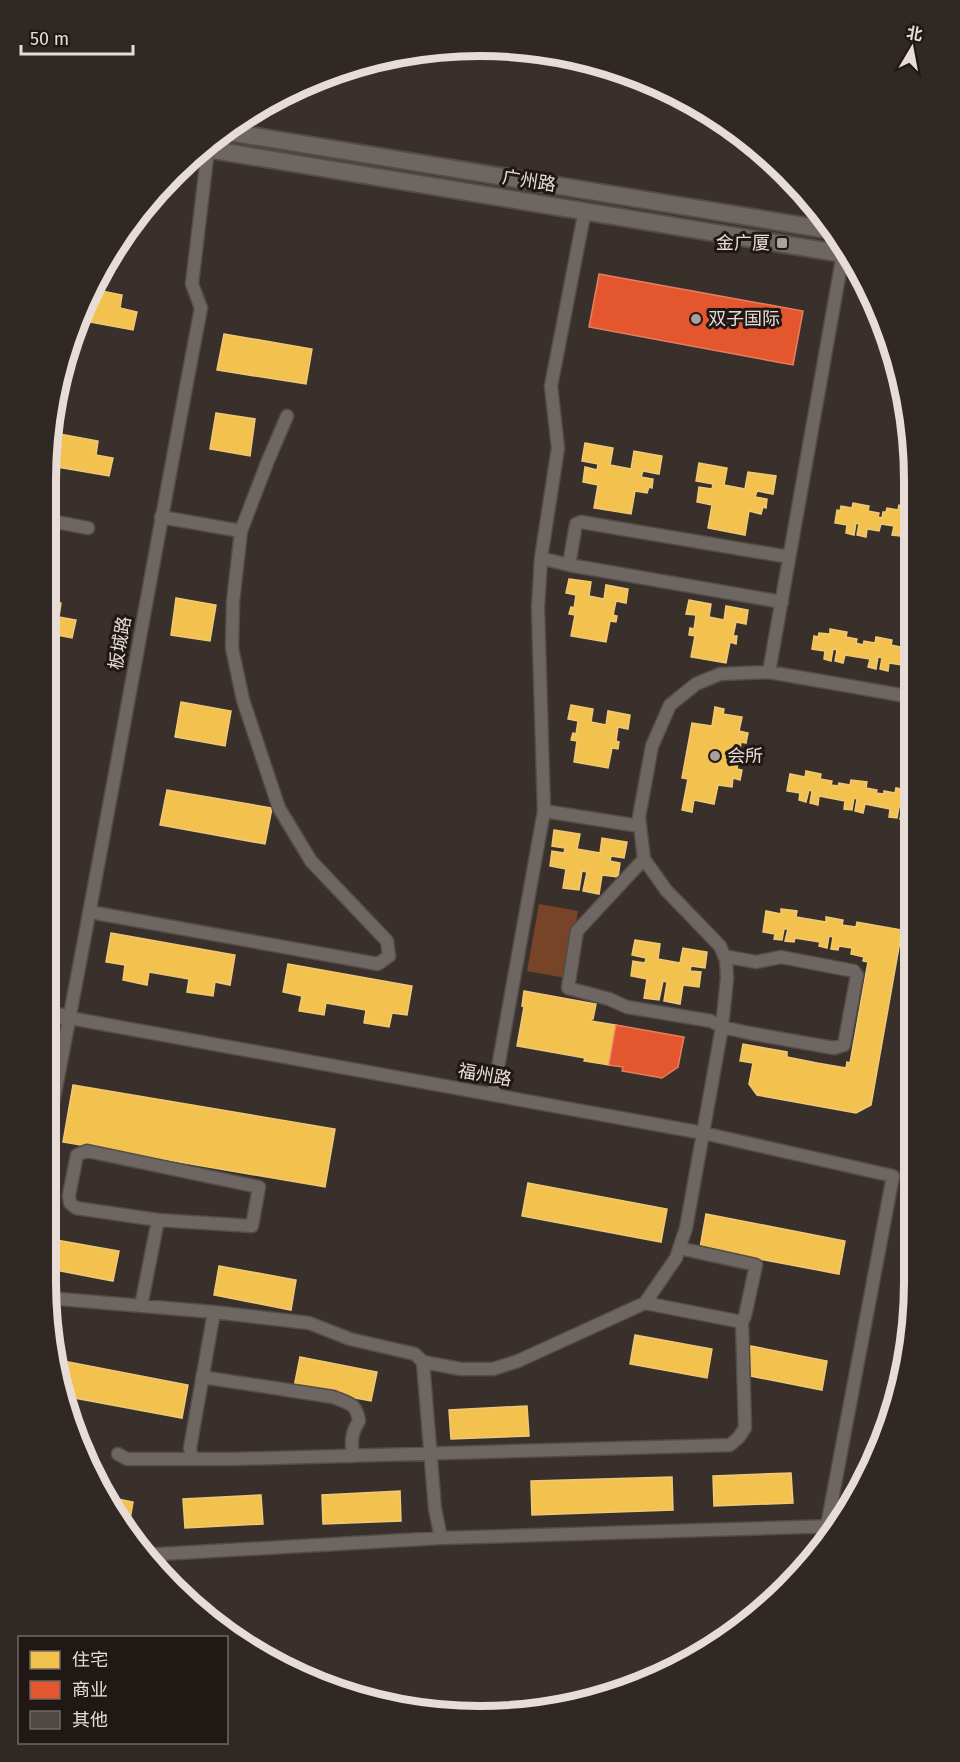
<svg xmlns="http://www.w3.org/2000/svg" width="960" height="1762" viewBox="0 0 960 1762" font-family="'Fira Sans','Noto Sans SC',sans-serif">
<rect width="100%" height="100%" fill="#3a302b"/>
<path fill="#784428" d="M539,904L578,911L566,978L527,971Z"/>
<path fill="#f2c14e" stroke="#efc977" stroke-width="1.5" d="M92,289L122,295L120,308L137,312L133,330L79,320Z
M224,334L312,349L306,384L217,370Z
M216,413L255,419L250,456L210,449Z
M49,432L98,441L96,455L113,458L109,476L46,465V452Z
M585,443L613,448L610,465L631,469L634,451L662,456L659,474L643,471L641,477L653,479L652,488L649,487L647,493L635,491L631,514L594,508L598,485L583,482L585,467L597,470L598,464L582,461Z
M699,463L727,468L724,485L745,489L748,472L776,476L773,494L757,491L755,497L767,499L766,508L763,507L761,514L749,511L745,535L708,528L712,505L697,502L699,487L712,489L713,484L696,481Z
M853,503L869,506L868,511L879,513L878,517L882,518L883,512H886L887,508L898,510L899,505L912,507L911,538L903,537L905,525L902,524L900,536L892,535L894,526L881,524L879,531L867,529L866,537L857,535L859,524L856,523L854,535L846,533L847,525L835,523L837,510L840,511L841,506L852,508Z
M569,579L591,582L589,596L604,599L606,585L628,589L626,603L616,601L613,615L617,616L616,622L610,621L606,642L571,636L575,615L569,614L571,607L574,608L576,595L566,593Z
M176,598L216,605L210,641L171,635Z
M46,600L61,603L59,617L76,620L72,638L46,633Z
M689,600L711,604L709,617L724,620L726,606L748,610L746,624L736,622L733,636H737L736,644L730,642L726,663L691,657L695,636L689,635L690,628L694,629L696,615L686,614Z
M830,629L847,632L846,637L857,639L856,643L863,645L864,641L875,643L876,637L892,640L891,645L901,647V652H904L905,647H909L910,643L912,644V661L903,660L902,665L889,663L888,671L880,669L882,658L878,657L876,669L868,667L870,659L845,655L843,663L835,661L837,650L833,649L831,661L824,659L825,651L812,649L814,636L818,637L819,633L830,634Z
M181,702L231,711L225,746L175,737Z
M571,705L593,709L591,722L606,725L608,711L630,715L628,729L618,727L616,741L619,742L618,749L612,748L608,768L574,762L577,741L571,740L573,733L576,734L578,721L568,719Z
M715,707L724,709L723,714L742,717L739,731L748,733L746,743L741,742L740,750L745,751L743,762L738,761L737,769L742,770L740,780L733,778L732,787L718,785L714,804L694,800L692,812L682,810L688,779L682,778L692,723L712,726Z
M806,771L821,774L820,779L832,781L831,785L838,786L839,783L850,785L851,780L867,782L866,788L877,790L876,793L884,794V791L895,793L896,788L911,791L913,813L909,812L908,820L900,819L902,807H899L897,818L889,817L890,809L865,804L863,813L855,811L857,799L854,798L852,810L844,809L845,801L819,796L818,805L810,803L812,791L809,790L806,802L799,800L800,793L787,791L790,774L805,777Z
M167,790L272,808L265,844L160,825Z
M554,830L580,834L577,849L600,853L602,838L627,842L624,858L611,856L610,861L620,863L618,877L602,875L599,894L583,891L587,872L582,871L579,890L563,888L566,869L550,866L552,851L564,853L565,848L552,846Z
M781,909L797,911L796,917L826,922V917L843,920L842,925L856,927L857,922L902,930L871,1105L856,1113L757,1095L749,1084L753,1063L740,1061L743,1044L787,1052V1057L817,1063L846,1068L847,1062L850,1063L868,962L863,961L864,957L851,954L852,948L839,946L838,950L831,949L833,937L829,936L827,948L819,946L820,942L795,938L794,942L785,941L788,929H784L782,940L774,939L775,934L763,932L766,911L781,914Z
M111,933L235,955L230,985L215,982L213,996L187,992L189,979L149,972L147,985L123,980L125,965L106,962Z
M635,940L660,944L658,959L680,963L683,948L707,952L705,968L691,966L690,971L701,972L699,987L683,985L680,1004L664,1001L667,982L663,981L659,1000L644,998L647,979L631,976L633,961L645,963L646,958L632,955Z
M288,964L412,986L407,1015L392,1013L389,1027L364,1023L366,1010L326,1003L324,1015L299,1011L302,996L283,992Z
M524,991L596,1004L593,1019H591V1021L616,1025L609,1065L584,1061L585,1058L517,1046L524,1007L522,1006Z
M73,1085L335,1129L325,1187L63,1142Z
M528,1183L667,1209L661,1242L522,1216Z
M706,1214L845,1241L839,1274L700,1248Z
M45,1238L119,1251L113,1281L45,1268Z
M219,1266L296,1280L291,1310L214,1295Z
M635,1335L712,1349L707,1378L630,1364Z
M751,1346L827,1361L822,1390L745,1375Z
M300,1357L377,1372L371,1401L294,1387Z
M58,1360L188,1385L182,1418L64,1396Z
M527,1406L529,1436L451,1439L449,1410Z
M791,1473L793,1503L714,1506L713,1476Z
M672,1477L673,1510L532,1515L531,1481Z
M400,1491L401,1521L323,1524L322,1495Z
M261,1495L263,1524L185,1528L183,1499Z
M108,1497L133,1502L128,1531L126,1530Z"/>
<path fill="#e4572e" stroke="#e57f60" stroke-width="1.5" d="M599,274L803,311L793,365L589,327Z
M616,1025L684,1037L678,1067L662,1078L622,1071L623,1067L609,1065Z"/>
<path fill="#504844" stroke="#5e5652" stroke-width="1.5" d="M693,101L697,103L706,109L692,107Z"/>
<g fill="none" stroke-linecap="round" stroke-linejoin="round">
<defs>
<path id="minor" d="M585,210L551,386L558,448L541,558L538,608L544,811L639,826
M161,517L241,531
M46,520L88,528
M541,558L569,565
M782,602L569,565L576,524L581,522L789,557
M769,672L843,254
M644,859L577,931L568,988L609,999L627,1007L711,1021L722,1027L749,1033L834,1048L844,1045L857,975L854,971L781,957L756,962L724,956
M90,912L378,964L389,956L387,941L311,861L279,808L243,700L232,648L233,602L241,531L267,463L287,416
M70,1018L703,1133L893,1176L827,1526
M493,1095L544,811
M45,1144C100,866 148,586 201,308L192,284L208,149
M679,1248L756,1265L745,1316L742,1322
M48,1298L214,1312L309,1323L350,1339L415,1354L423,1362
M141,1306L158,1220L252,1226L259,1187L87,1151L77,1155L69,1195L70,1203L76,1208L158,1220
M202,1377L333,1397C350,1404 356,1403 359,1421C351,1433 351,1442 353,1456
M118,1454L127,1459H232L730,1445L739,1437L745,1428L742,1322L645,1303
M192,1459L190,1448L214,1312
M441,1538L435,1509L423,1362L461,1369H493L518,1361L645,1303L676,1258L686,1228L722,1027L727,978L726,960L720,946L666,890L644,859L639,817L652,746L670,705L696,684L720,674L769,672L912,697
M143,1555L441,1538L834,1526"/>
<path id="tertiary" d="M45,1013L70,1018"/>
<path id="secondary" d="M222,131L835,231
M201,148L850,255"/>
</defs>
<use href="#minor" stroke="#544c47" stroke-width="15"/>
<use href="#tertiary" stroke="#544c47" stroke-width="18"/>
<use href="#secondary" stroke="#544c47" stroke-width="20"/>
<use href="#minor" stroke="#6e6663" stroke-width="12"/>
<use href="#tertiary" stroke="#6e6663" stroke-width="15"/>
<use href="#secondary" stroke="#6e6663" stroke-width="16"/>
</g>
<g fill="#aaa09a" stroke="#201814" stroke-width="2">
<rect x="776" y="237" width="12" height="12" rx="3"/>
<circle cx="696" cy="319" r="6"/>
<circle cx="715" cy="756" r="6"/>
</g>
<g text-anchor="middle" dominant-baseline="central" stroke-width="6" stroke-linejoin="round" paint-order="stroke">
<g font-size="18" fill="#e7dcd6" stroke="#201814">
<text transform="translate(529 181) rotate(9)">广州路</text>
<text transform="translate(120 643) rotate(-80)">板城路</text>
<text transform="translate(485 1075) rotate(10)">福州路</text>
</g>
<g font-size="18" fill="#e7dcd6" stroke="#201814" text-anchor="start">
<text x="770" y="243" text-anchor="end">金广厦</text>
<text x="708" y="319">双子国际</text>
<text x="727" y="756">会所</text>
</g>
</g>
<path d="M0 0H960V1762H0ZM480 56H480A424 424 0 0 1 904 480V1282A424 424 0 0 1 480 1706H480A424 424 0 0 1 56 1282V480A424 424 0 0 1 480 56Z" fill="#302824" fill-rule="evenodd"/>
<path fill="none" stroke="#e7dcd6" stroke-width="8" d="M480 56H480A424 424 0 0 1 904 480V1282A424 424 0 0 1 480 1706H480A424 424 0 0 1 56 1282V480A424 424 0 0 1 480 56Z"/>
<rect x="18" y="1636" width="210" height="108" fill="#201814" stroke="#706662" stroke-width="1.5"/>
<rect x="30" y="1651" width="30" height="18" fill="#f2c14e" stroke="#706662" stroke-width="1.5"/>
<text x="72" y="1666" font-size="18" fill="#e7dcd6">住宅</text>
<rect x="30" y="1681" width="30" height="18" fill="#e4572e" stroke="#706662" stroke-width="1.5"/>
<text x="72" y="1696" font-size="18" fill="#e7dcd6">商业</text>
<rect x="30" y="1711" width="30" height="18" fill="#504844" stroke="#706662" stroke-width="1.5"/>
<text x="72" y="1726" font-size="18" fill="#e7dcd6">其他</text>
<g transform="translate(912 48) rotate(10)" stroke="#201814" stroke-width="4.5" paint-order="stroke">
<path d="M0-4.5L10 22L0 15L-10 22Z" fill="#e7dcd6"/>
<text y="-9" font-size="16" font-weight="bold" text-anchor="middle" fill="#e7dcd6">北</text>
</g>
<path d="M21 45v9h112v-9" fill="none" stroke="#e7dcd6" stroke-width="3"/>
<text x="30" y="45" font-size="18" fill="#e7dcd6" stroke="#201814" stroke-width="4.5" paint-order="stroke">50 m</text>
</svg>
